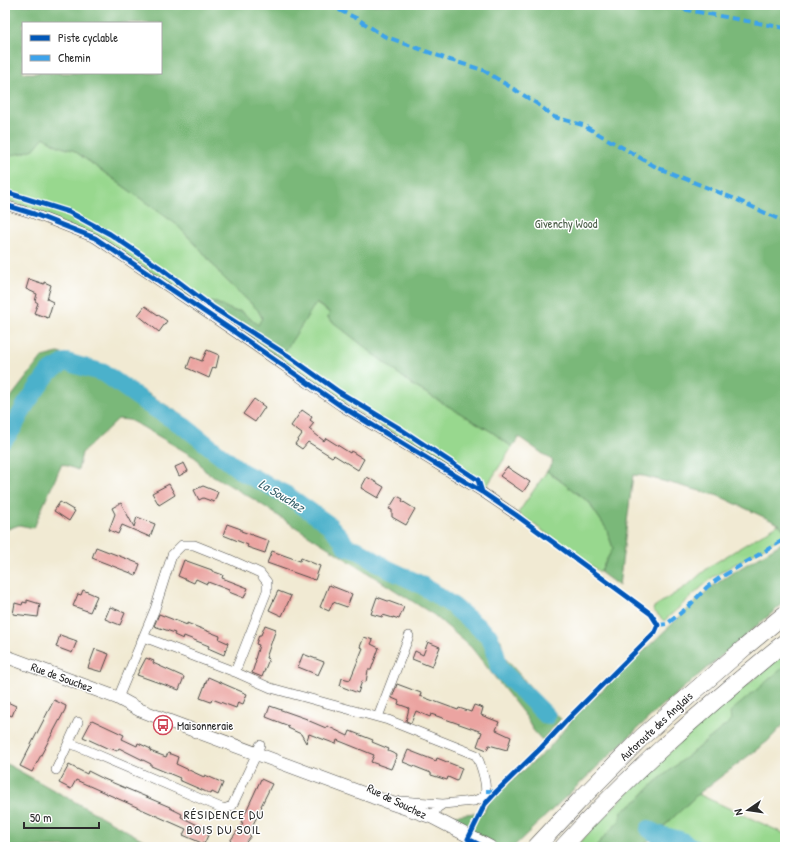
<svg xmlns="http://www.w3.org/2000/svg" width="790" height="852" viewBox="0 0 790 852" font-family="'Patrick Hand',sans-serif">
<rect width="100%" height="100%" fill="#fff"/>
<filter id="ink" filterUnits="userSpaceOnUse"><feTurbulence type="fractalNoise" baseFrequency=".025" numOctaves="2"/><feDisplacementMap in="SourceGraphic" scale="8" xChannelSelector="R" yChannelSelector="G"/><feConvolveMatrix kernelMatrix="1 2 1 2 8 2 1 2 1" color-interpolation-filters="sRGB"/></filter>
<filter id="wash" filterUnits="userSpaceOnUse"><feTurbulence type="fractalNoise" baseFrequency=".012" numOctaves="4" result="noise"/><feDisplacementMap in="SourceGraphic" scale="16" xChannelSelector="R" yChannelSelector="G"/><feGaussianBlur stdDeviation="0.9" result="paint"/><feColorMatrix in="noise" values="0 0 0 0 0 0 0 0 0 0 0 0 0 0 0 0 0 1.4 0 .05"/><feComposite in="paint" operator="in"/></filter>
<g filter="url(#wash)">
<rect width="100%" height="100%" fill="#f1ead3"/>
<path fill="#98d88e" stroke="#62825c" d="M44,137C53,144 62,148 73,150L176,224L202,251L222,276L258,310L262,318L258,325L241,311H234L212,301L203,308L141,265L35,210L5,200V156H8Z
M315,303L330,313L328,318L414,386L492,432L512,447L485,489L431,455L372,421L280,359Z
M547,471L590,503L593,509L606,528L613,548L600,572L518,513Z
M779,524L785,531V535L713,577L664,621L653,610L654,607L688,585L710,566Z
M785,653V666L731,712V721L653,784L639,799L622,811L620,820L595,847H575L624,796L696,727Z
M698,794L785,834V847H692L680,840L656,834Z"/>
<path fill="#7ab879" stroke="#527252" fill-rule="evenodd" d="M5,5H785V531L779,524L719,496L644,476L633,475L619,586L600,572L613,548L606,528L593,509L590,503L547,471L553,461L519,437L512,447L492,432L414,386L328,318L329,312L316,303L280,359L203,308L212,301L234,311H241L258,325L262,318L258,310L222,276L202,251L176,224L73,150C62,148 53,144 44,137L34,149L23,153L5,156ZM23,23H161V73H23Z
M58,353L113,370L131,383L182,415L215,441L225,455L232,460L259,471L273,484L301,500L350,541L392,565L435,586L460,601L501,640L505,658L547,706L561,719L542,740L533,730L527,718L471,647L434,615L283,519L255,500L205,471L196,458L141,426L129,420L118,419L82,453L78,470L62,464L42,508L34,528L19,525L5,530V405L42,357Z
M785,541V602L656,711L513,847H500L447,816L484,812L487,804L499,792L548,749L575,716L710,588L729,575Z
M785,666V723L768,741L698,794L642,847H595L620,820L622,811L639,799L653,784L731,721L730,712Z
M5,763L156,847H5Z"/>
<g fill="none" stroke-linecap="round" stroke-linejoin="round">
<path stroke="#4cb1cb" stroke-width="18" d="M5,439L13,428L26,404L49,372L66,362L104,373L146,403L185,427L242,472L287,495L328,524L342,539L346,547L358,550L388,569L420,584L453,606L489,636L495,650L499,668L547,716
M649,829L656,834L680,840L692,847"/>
</g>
<g id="blocks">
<path fill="#eba4a1" d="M29,279L44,284V282L51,285L47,299L53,302L48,318L34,313L38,303L35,301L37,294L26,289Z
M145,306L167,321L159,332L138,315Z
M207,350L219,355L216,368L213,367L209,378L187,368L191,357L202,361Z
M254,399L265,407L255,422L243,414Z
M302,410L312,417L310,420L314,423L309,429L324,441L326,438L350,453L351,451L364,459L358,470L334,455L332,457L308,442L302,449L295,444L302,434L291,426Z
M184,463L188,471L179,476L175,467Z
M507,467L530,482L523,492L500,476Z
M367,477L384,487L378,498L361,488Z
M169,484L175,495L159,505L152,493Z
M203,486L218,492L214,502L203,498L199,500L194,490Z
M397,496L403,499L402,501L415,509L406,525L392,517V510L389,509Z
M60,502L75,511L69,521L54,511Z
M121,503L134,527L137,517L155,524L150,537L122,525L118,534L109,530L115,514L112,508Z
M227,524L241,529V531L269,541L265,553L247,547L248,545L223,535Z
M96,547L140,564L136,575L92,558Z
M272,551L300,561L301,558L320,566L315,580L267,563Z
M184,560L212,570V571L223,575L222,578L248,588L244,598L229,592V590L208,582L207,584L196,579L194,583L178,576Z
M329,585L352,594L347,607L333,602L329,611L320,607Z
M83,590L97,596L90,612L73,606L78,594L81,595Z
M278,591L291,596L282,616L269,610Z
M377,597L404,607L399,619L393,617V618L383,615L382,617L371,614Z
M27,600L40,604L38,617L13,614L15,603L22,605L23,602L27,603Z
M110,607L125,613L120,625L105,619Z
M159,614L187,625V623L220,636L219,639L228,643L224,655L208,648L209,646L184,636L183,639L174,635L175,633L154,626Z
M265,625L276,629L266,658L269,659L262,677L252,673L256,660L255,659L259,645L256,644L259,635H261Z
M60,635L77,641L72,653L56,647Z
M364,637L373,640L371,644L379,648L371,670H368L366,682L362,681L358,693L340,686L342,678L350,680L363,648L360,647Z
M428,642L440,647L432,667L412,659L415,651L423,655Z
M95,649L109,654L102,672L88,668Z
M303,654L324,662L318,675L298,667Z
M146,658L154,661L153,663L184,677L179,690L137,675Z
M208,677L247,694L243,704L238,702L236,708L212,699L211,702L200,698Z
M397,684L421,693L420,696L458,710L459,708L471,712L474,705L483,708L481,715L499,722L496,730L511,737L507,750L489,745L487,750L477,746L482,732L431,714L430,717L416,711L411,723L406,721L409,708L398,704L399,701L392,698Z
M54,700L66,706L65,710L32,772L20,766Z
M5,701L16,706L12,716L5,713Z
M270,706L307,719V720L326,728L327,726L348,736L350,731L373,740L372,742L389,749L388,751L397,755L391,769L371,762L374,755L337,740L336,744L309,734L306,743L301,734L288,728L289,726L266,717Z
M92,720L124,735L122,739L137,746L138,743L151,749L150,751L166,757L168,753L178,757L176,764L204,777L205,775L223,783L218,795L212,792L211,794L179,780L180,778L151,766V764L119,748L117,751L110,748L109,749L83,737Z
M408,750L436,761L437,758L462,768L457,781L448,777L447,780L431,775V773L403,762Z
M69,765L87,774L88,771L104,779L170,807V808L182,814L181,817L210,831L204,844L183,835L186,829L76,780L71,789L59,783Z
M261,779L272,784L261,806L262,807L248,834L251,836L242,847H237L230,841L243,823L241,822Z"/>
</g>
</g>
<g filter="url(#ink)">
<use href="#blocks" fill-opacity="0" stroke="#494844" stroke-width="1"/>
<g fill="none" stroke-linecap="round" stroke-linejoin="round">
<defs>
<path id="street" d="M5,205L34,214L95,238L236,333L341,406L482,492L516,515
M144,637L235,672L271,688L388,720L476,755C481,764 489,789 484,797L474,801L443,804L437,808L432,817
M118,698L155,609L172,555L182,545H194L229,559L260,573L267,582V591L235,672
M378,717L409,636
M70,743L224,809L232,806L257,753L260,745
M56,770L78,722
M400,801L443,804"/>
<path id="secondary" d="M5,656L118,698L140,710L158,717L373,797L432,817
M424,813L490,847"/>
<path id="highway" d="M536,847L579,801L643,736L744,648L785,614
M563,847C631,772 707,706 785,642"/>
</defs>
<use href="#street" stroke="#494844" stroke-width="10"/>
<use href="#secondary" stroke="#494844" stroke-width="14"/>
<use href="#highway" stroke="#494844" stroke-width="18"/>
<use href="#street" stroke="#fff" stroke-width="9"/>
<use href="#secondary" stroke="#fff" stroke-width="13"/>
<use href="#highway" stroke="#fff" stroke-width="17"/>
<path stroke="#3ea3eb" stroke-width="4" stroke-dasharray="8 4" stroke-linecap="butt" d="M328,5L356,18L384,36L450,60L483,70L536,103L554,117L583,125L656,167L733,198L785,222
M660,5L785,28
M658,625L667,624L688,607L707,587L718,579L785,539
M486,791H497"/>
<defs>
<path id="cycleway" d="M5,192L69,212L110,234L159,267L212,307L287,355L339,392L402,430L478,480L482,492
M5,205L34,214L95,238L236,333L341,406L482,492L516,515L651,614L658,625L655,632L569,718L541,748L497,791L485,804L468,839L484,847"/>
</defs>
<use href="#cycleway" stroke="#fff" stroke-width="8"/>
<use href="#cycleway" stroke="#0057b8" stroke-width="5"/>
</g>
</g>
<defs>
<symbol id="bus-ring" viewBox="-11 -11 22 22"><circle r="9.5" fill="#fff" stroke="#d1495b" stroke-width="1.5"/><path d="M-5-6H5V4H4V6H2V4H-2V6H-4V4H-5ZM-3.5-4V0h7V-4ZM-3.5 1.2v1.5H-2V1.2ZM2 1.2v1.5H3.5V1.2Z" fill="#d1495b"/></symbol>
</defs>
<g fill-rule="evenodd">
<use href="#bus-ring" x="152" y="714" width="22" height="22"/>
</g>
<g text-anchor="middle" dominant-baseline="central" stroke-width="3" stroke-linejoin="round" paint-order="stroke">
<g font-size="12" fill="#4c5f49" stroke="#fff">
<text x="566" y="223">Givenchy Wood</text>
</g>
<g font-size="12" fill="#2b2b2b" stroke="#fff">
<text transform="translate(62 677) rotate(20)">Rue de Souchez</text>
<text transform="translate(656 726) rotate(-43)">Autoroute des Anglais</text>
<text transform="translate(397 801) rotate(26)">Rue de Souchez</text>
</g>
<g font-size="12" fill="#2b2b2b" stroke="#fff" text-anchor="start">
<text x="177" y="725">Maisonneraie</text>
</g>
<g font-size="13" font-style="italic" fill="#38616b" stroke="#fff">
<text transform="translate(282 495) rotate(31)">La Souchez</text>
</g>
<g font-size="13" letter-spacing="1" fill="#2b2b2b" stroke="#fff">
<text x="224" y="814">RÉSIDENCE DU<tspan x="224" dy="15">BOIS DU SOIL</tspan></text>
</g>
</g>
<rect width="790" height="852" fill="none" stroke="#fff" stroke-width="20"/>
<rect x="22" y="22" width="140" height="52" fill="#ffffff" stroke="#aaaaaa"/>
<rect x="30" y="35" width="20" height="6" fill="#0057b8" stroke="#aaaaaa"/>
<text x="58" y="42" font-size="12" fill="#2b2b2b">Piste cyclable</text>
<rect x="30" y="55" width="20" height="6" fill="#3ea3eb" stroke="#aaaaaa"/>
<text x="58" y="62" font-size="12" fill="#2b2b2b">Chemin</text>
<g transform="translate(748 810) rotate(257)" stroke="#ffffff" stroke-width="3" paint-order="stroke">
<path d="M0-3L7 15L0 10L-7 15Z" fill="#2b2b2b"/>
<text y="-6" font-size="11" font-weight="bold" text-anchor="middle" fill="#2b2b2b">N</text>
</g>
<path d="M24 822v6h75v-6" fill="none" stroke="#2b2b2b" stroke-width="2"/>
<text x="30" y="822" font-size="12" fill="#2b2b2b" stroke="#ffffff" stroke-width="3" paint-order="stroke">50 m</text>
</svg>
